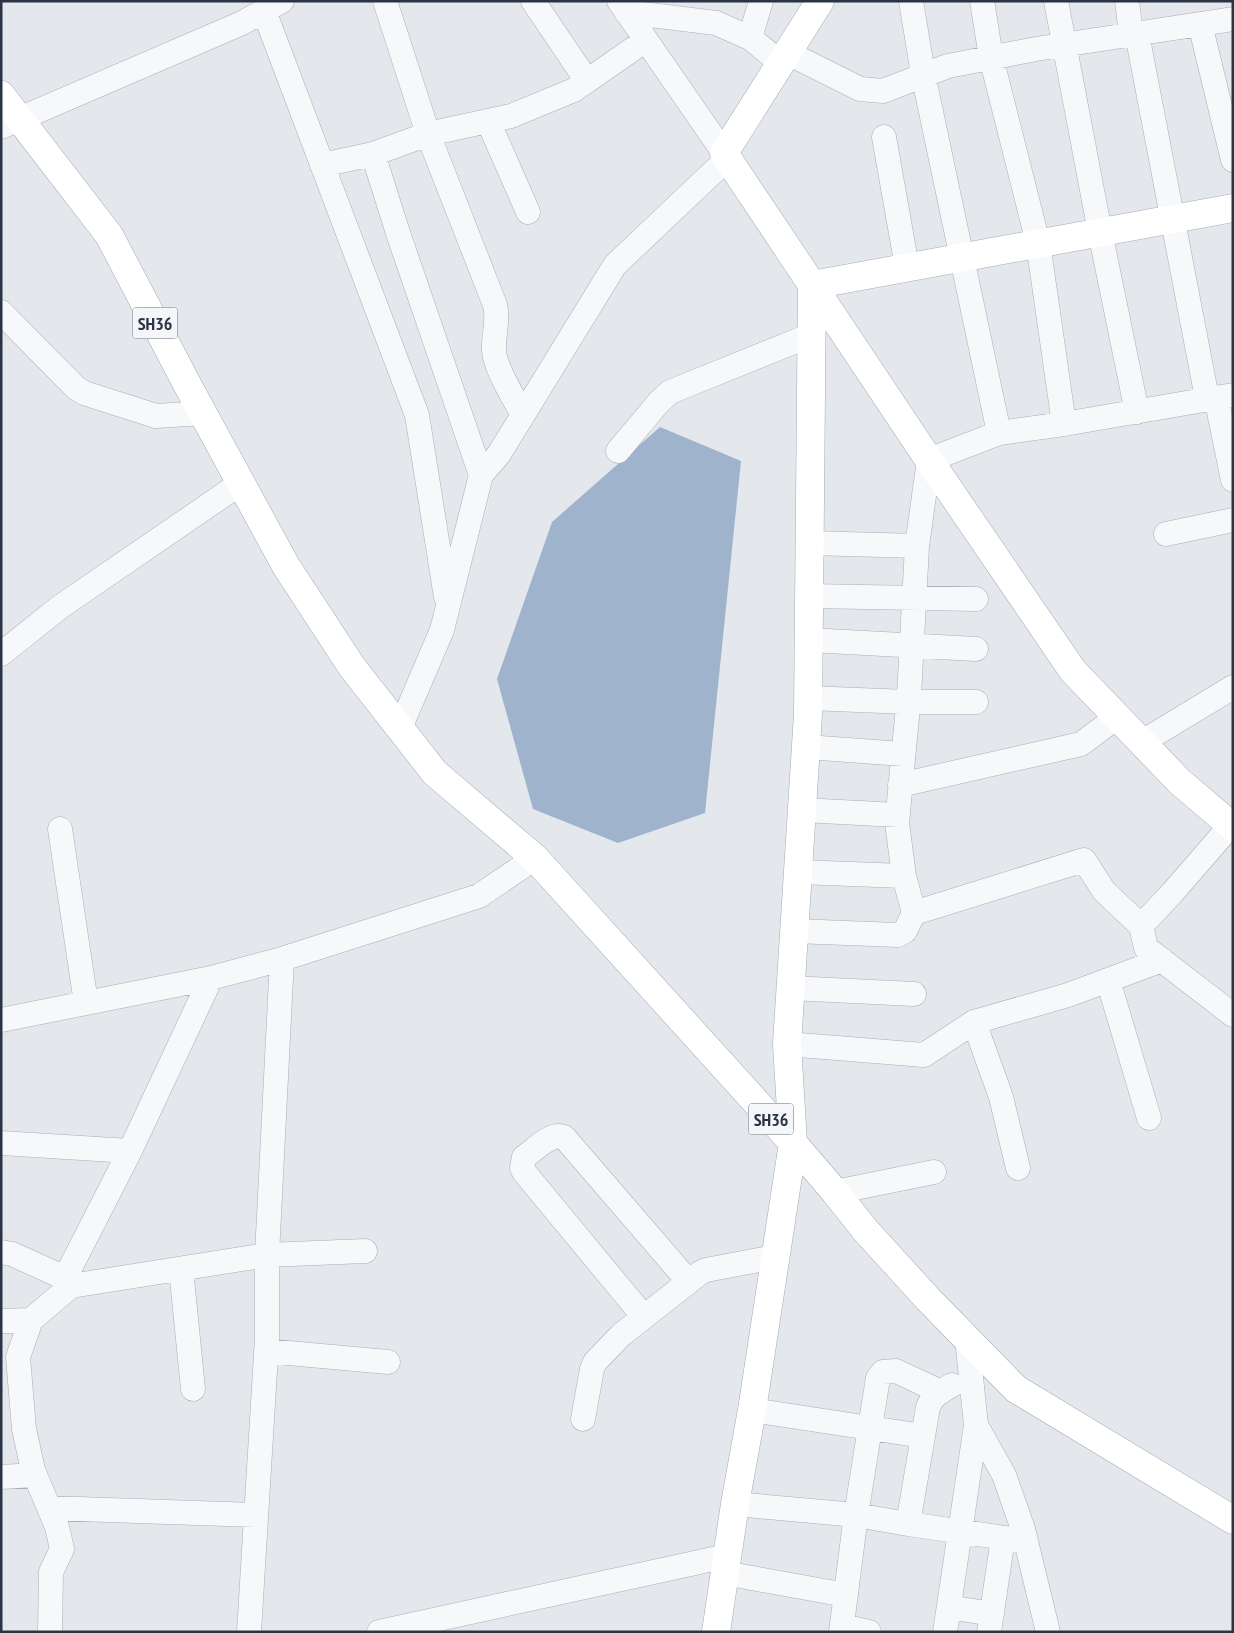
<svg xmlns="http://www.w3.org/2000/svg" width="1234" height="1633" viewBox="0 0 1234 1633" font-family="'PT Sans Narrow',sans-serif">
<rect width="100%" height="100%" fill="#e4e7ec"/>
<path fill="#9fb4cc" d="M660,427L741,461L705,813L618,843L533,809L497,679L552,522Z"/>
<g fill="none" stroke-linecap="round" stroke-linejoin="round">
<defs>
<path id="minor" d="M385,1L428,134L495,305C499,320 493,336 494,351C495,368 515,400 523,415
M533,1L587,81
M619,1L724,153
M911,1L923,74L999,433
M982,1L991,57L1038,243L1064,424
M1056,1L1100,232L1137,412
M1127,1L1131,34
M264,11L417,415L446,597
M626,12L716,23L750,38L781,63
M1200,24L1233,160
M1137,34L1207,398
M750,38L761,1
M788,53L860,89L883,91L948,66L1036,49L1233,19
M488,121L528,212
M1,127L242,23L282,1
M884,137L907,267
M322,165L373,154
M1,312L76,388L84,393L156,416L203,413
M1216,397L1233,480
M618,451L659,402L670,392L811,335
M481,475L398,233L373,154L428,134L511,116L574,90L646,40
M1166,534L1233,520
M810,543L917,546
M809,596L976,599
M809,640L976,649
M1,654L60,607L241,483
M808,698L908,702H976
M400,728L442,630L481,475L499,454L615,265L728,158
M1142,742L1233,687
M806,747L903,754
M900,785L1081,744L1117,717
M802,810L898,815
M1231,825L1173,892L1141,926L1104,891L1084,860L914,913L904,876L897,823L909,696L917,546L929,460L999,433L1064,424L1233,395
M60,829L86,1003
M798,872L904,876
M1141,926L1146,948L1233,1015
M794,931L898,935L905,931L914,913
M1108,980L1149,1118
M790,988L914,994
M1,1020L211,978L282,959L479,896L535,858
M787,1044L924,1055L974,1022
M1,1143L130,1151
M1018,1168L1001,1097L974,1022L1068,995L1162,960
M835,1192L934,1172
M1,1252L12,1254L65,1278L71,1286
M181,1269L193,1389
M65,1278L130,1151L211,978
M644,1317L524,1172L522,1168L524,1157C535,1150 550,1132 564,1137L689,1282
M1,1321L31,1320
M967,1339L976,1425L1004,1475L1023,1529L1048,1632
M266,1351L388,1362
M952,1385C941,1391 933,1395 928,1407L908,1524L1026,1541
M752,1410L923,1436
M583,1419L592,1369L595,1362L621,1335L700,1273L706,1270L775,1257
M1,1477L35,1475
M735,1504L856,1515L908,1524
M49,1508L256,1515
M724,1573L846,1595
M949,1607L992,1614
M842,1626L869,1632
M50,1632L51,1572L62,1549L57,1527L33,1470L24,1429L18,1357L31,1320L71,1286L267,1255L365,1251
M249,1632L267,1338V1255L282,959
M379,1632L727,1556
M841,1632L856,1515L878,1378L883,1372L896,1371L941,1392
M945,1632L976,1425
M989,1632L1003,1538"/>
<path id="major" d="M820,1L724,153L929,460L1073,671L1180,782L1233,827
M1,95L109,235L188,386L286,566L352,667L435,773L535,858L793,1143L835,1192L866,1231L928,1299L1016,1389L1233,1520
M716,1632L735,1504L752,1410L793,1143L787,1044L808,714L812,285L1233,208"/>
</defs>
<use href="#minor" stroke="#a9aeb7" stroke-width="25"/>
<use href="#major" stroke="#a3abb8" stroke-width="29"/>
<use href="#minor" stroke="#f7f8fa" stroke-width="24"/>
<use href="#major" stroke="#fff" stroke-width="28"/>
</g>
<g text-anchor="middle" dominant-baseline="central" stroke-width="4.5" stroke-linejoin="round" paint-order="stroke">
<g fill="#f4f6f9" stroke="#676e7b" stroke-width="1">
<rect x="132.5" y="307.5" width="45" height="31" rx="4"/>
<rect x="748.5" y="1103.5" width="45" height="31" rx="4"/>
</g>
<g font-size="18" font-weight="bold" fill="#2b3445">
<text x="155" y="323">SH36</text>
<text x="771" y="1119">SH36</text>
</g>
</g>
<rect width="1234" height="1633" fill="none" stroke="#2b3445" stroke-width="5"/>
</svg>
